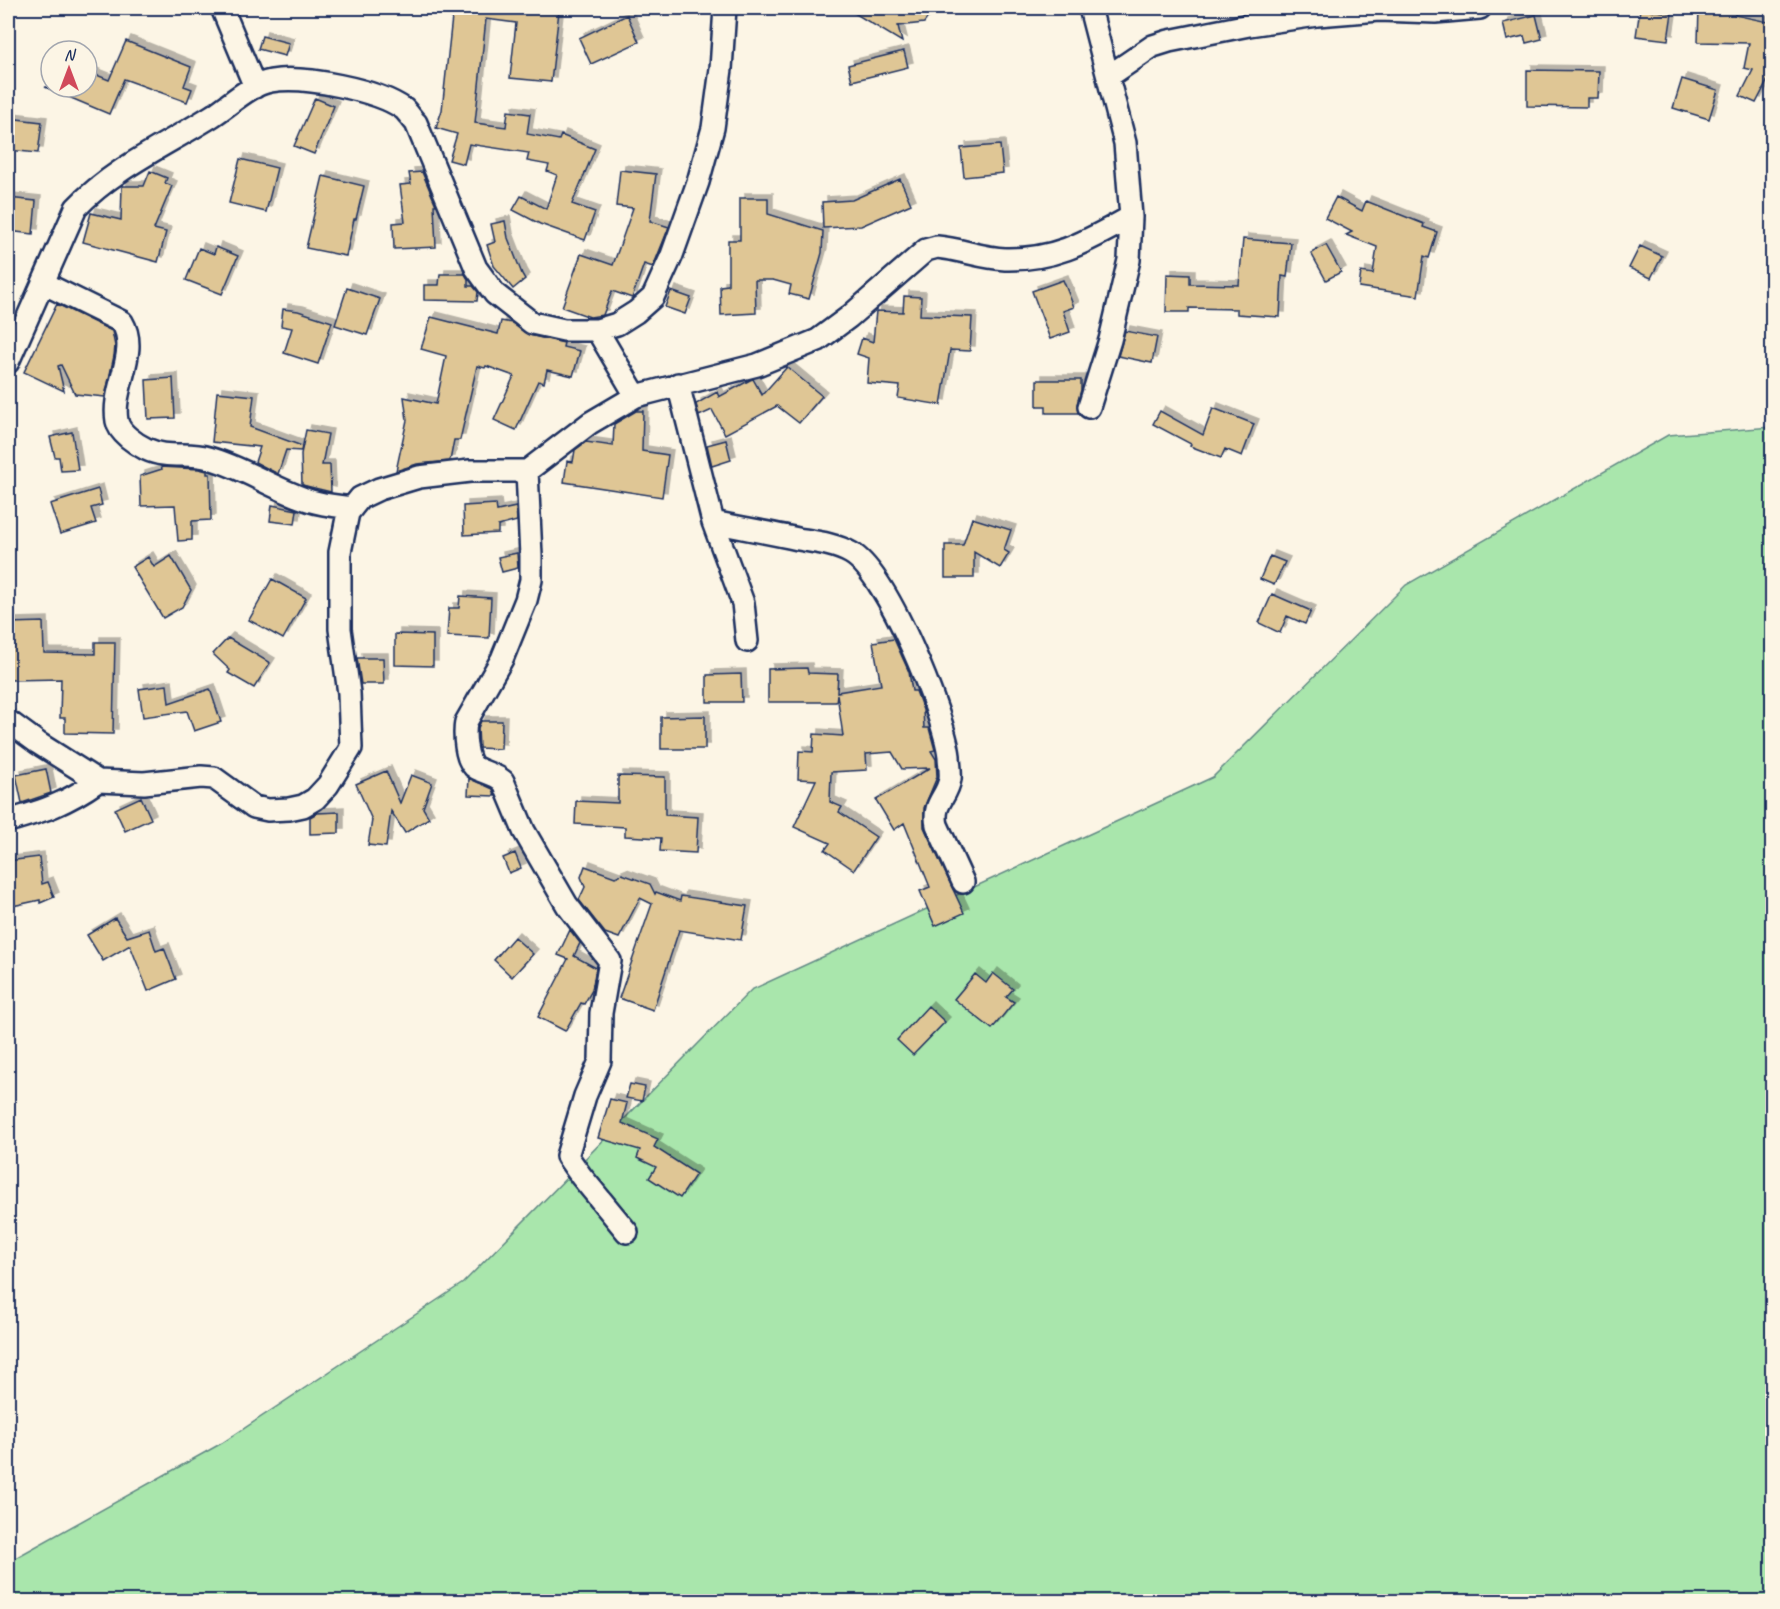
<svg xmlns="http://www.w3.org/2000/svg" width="1780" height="1609" viewBox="0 0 1780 1609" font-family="Caveat,sans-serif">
<defs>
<filter id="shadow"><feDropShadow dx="5" dy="-5" stdDeviation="0" flood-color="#0004"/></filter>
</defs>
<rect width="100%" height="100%" fill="#fcf5e5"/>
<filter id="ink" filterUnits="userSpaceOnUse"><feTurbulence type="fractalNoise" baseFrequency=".0167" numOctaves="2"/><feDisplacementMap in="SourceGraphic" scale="12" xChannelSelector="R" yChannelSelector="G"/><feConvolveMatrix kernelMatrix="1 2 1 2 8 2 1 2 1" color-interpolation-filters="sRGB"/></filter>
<g filter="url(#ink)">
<path fill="#a9e6ac" stroke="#628a85" stroke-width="1.5" d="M1772,427V1601L8,1602V1562L222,1443L463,1283L751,990L1213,777L1406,585L1668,435Z"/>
<path fill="#dfc695" stroke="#1b2f5e" stroke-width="1.5" filter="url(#shadow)" d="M453,8H524L559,11L551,82L510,78L516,23L486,19L475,123L506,127L508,111L530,114L527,134L559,140L561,135L595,149L572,204L595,212L585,240L540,224L513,210L521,196L546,209L557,175L547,171L549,165L527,161L529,153L469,144L464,164L449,160L457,134L436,128L442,110Z
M846,8H934L924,23L898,26L902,42Z
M1699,8H1736L1735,15L1773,23V70L1756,103L1740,96L1753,70L1744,68L1749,43L1698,42Z
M1640,9L1672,13L1668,40L1636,36Z
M627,15L639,42L591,64L579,38Z
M1536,15L1542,39L1526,43L1524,36L1507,40L1503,23Z
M262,36L289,43L285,56L258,49Z
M126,41L191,67L184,86L192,89L187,102L124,79L109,114L45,87H87V71L109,80Z
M904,51L908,67L852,81L848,65Z
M1527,70L1599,71L1598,98H1587V107L1527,106Z
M1682,79L1718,90L1709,119L1673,108Z
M315,98L334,106L314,154L294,146Z
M8,118L42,122L38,153L8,150Z
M1000,145L1003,173L964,177L961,148Z
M240,159L277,168L266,212L229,203Z
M620,170L656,174L650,221L669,227L653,267L644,264L632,298L612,291L603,315L590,317L562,307L581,254L613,265L633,208L616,206Z
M150,171L167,178L165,183L172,186L154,229L166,232L158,262L83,242L91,213L121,220L122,186H144Z
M422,172L436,205H434L436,247L394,249L393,223L405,222L400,185L411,184L409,173Z
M323,176L364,186L356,219H354L346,256L306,248Z
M900,179L911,204L861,226L823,228L822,202L852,200Z
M1336,197L1362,211L1366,201L1424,224L1423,227L1437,232L1429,258L1424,256L1418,296L1359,287L1361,272L1373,274L1377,247L1346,235L1352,232L1325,218Z
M8,198L36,201L33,234L8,231Z
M740,198H768V214L823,231L822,253L809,299L789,294L791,285L773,280H755L756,313L721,315L720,286L728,285V240H740Z
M505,221L508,238L522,274L525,279L513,289L494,266L487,245L495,242L491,224Z
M1243,239L1291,243L1287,277L1282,276L1280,317L1237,314V309L1189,308V312H1166L1167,274L1190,275V284L1239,285Z
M1326,245L1341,272L1326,280L1311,253Z
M1640,246L1662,256L1651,278L1629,268Z
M216,247L238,256L222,294L186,280L199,248L214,254Z
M440,274H465L468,279V286H473L478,292L477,301L424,300V285H439Z
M1063,280L1074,307L1063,311L1070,332L1050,339L1032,291Z
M347,288L380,299L367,335L335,325Z
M671,291L691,298L685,314L665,307Z
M904,296L921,297L920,315L972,317L970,351L950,350L941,405L898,398L900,386L867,383L869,358L857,354L862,338L873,342L876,311L903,312Z
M57,304L112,331L115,346L114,356L105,397L75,394L61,365L58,366L64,391L24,372Z
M283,309L298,311L332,322L318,364L284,353L292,328L281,326Z
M431,317L498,334L501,321L512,323L529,335L564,343L563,347L580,351L573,376L547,370L544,383L538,381L516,430L494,420L514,376L486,366L485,368L477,366L460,440H454L450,461L417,464L396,471L407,420L404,397L436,404L446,356L421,349Z
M1125,331L1157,337L1152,363L1118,356Z
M787,367L822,396L799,423L777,406L725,434L712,410L699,416L696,404L717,392L719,397L750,380L753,379L762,395Z
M173,378L175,418L148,419L146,380Z
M1037,380H1081V390L1077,404L1078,413H1046V406H1037Z
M217,392L254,396L250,427L302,446L301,451L286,450L278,474L255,462L260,447L212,442Z
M1213,408L1254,424L1242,456L1225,449L1221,458L1190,446L1191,444L1153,424L1160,411L1203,435Z
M636,411H643L642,451L668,455L662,497L564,482L567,461L573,462L575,450L586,442L613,446L614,424Z
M306,430L328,434L322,465H330L331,492L302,485L301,454Z
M72,432L78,470L61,471L59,457H55L50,437Z
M726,440L731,460L712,466L707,445Z
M161,467L199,469L207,471V474H210L211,520L192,521V540L178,541L175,505L141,506L140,476L162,469Z
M98,489L102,505L91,508L96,523L60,534L50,504Z
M496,504L497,511L516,507L517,521L498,526V533L464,535L463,506Z
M272,505L297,510L295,524L270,521Z
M972,518L1011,530L1004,550L1009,553L1000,568L974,552V578H945V545H963Z
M517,553L518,568L502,572L498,557Z
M171,556L191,590L182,607L163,618L132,567L148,557L154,567Z
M1270,556L1285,562L1274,585L1260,579Z
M272,579L306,598L283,639L249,620Z
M1272,594L1311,611L1305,624L1287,616L1280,633L1259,623Z
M460,596L491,598L489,638L447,636L449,608H459Z
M43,622L44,653L95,654V642H115L113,734L65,733V718H60L61,679L10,680V667H8V627H10L9,623Z
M395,634L433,635V666L395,665Z
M228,638L270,663L254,688L228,673L230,670L213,654Z
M894,639L909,672L912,691H916L923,710L924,728H929L935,750L931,751L936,759L937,777L924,808V827L964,913L935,926L920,891L930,887L904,823L894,830L876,800L930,768L902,769L892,752L866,754L867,770L831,772L830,802L842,807L839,812L876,837L854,870L825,850L830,843L794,827L816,780L798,779L799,751L813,752L814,734L843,736L837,694L836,702H768V669L807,668L808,673L838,674L837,692L881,685L873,642Z
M357,658H383L384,684H361Z
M741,674L742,702H707V675Z
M167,685L169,703L210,689L221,722L194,731L187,711L143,717L139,689Z
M705,716V749H661V717Z
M481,721H502L501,749L479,748L478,728Z
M46,769L51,793L22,803L16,775Z
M386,771L400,803L411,775L432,783L423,808L429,818L405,833L391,811L386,847L368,845L372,820L356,784Z
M618,776L665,777V815L698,817L696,853L660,851L661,838L625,836V827L575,824L576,801L618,803Z
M469,778L493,789L495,796L468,795Z
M141,797L151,819L125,831L115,809Z
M339,812V833L310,834V817L317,813Z
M515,853L521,868L509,873L503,858Z
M39,857L42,884L48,882L54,897L40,903V900L8,907V861Z
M585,866L615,877L622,874L650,884L655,894L656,892L680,901L681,896L747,906L741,940L679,930L653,1010L619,998L652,904L640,898L619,938L605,933L579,900L585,887L581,877Z
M115,918L127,937L149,930L156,951L164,948L176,979L148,991L130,945L103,961L87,935Z
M570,930L580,943L574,956L596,968L592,990L584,1004L581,1003L565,1031L538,1017L568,959L558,955Z
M514,937L533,954L512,977L494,960Z
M993,973L1013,989L1006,997L1014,1002L992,1029L954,999L975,974L986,983Z
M928,1006L945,1022L913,1055L897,1040Z
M630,1084L645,1087L642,1101L626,1098Z
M610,1099L627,1103L622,1123L658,1139L654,1147L696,1174L680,1198L649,1178L656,1167L637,1158L640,1150L598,1138Z"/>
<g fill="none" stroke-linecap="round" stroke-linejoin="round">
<defs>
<path id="minor" d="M222,8L255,87
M1109,76L1153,46L1169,41L1249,25L1317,15L1379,10L1435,12L1480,8
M43,283L122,322C140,352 111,388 117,421C119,433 136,444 146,449C167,459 188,452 209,458C245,468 275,490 311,501C324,505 338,506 352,508
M597,330L636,396
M8,362L76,208C114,168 166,145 212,116C231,104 249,85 271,81C302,75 378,90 404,109C408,113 412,119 416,123L476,268L495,294L532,323L564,330H597L617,324L636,312L653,297L672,255L698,182L713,128L721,69L725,8
M678,384L713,522L743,603L747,641
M1089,407L1110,340L1129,260L1131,217L1125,143L1090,8
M527,471L531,556V580L526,600L502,659L466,722C464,733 465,762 476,768C485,773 495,774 503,781L524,831L567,905L610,961L601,1013L600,1061L585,1096L567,1156L581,1176L627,1232
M713,522C742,528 770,533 798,539C816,542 835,544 851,553C887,573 944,714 949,756C949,763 951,771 950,779C947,798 932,803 937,825L963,882
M8,721L38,743L98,781L144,783L201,777L214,778L254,807L268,810L289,809L303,806L315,799L328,785L351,748L349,693L340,629V552L348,513L360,498L379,489L419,477L470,471H527L590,423L636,396L757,365L818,340L849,317L926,250L937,247C960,249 982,258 1005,259C1057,260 1087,241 1131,217
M8,821C46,810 65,804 98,781"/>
</defs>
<use href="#minor" stroke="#1b2f5e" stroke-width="26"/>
<use href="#minor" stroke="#fcf5e5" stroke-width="21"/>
</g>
</g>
<rect width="1780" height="1609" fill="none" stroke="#fcf5e5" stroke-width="30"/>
<rect x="15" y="15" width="1750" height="1579" fill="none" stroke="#1b2f5e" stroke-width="2" filter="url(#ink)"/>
<g transform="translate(69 69)"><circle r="28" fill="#fcf5e5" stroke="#a2a6af" stroke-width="1.5"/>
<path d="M0-4.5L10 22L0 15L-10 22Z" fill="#d1495b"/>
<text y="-9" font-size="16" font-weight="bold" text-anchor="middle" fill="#1b2f5e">N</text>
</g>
</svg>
